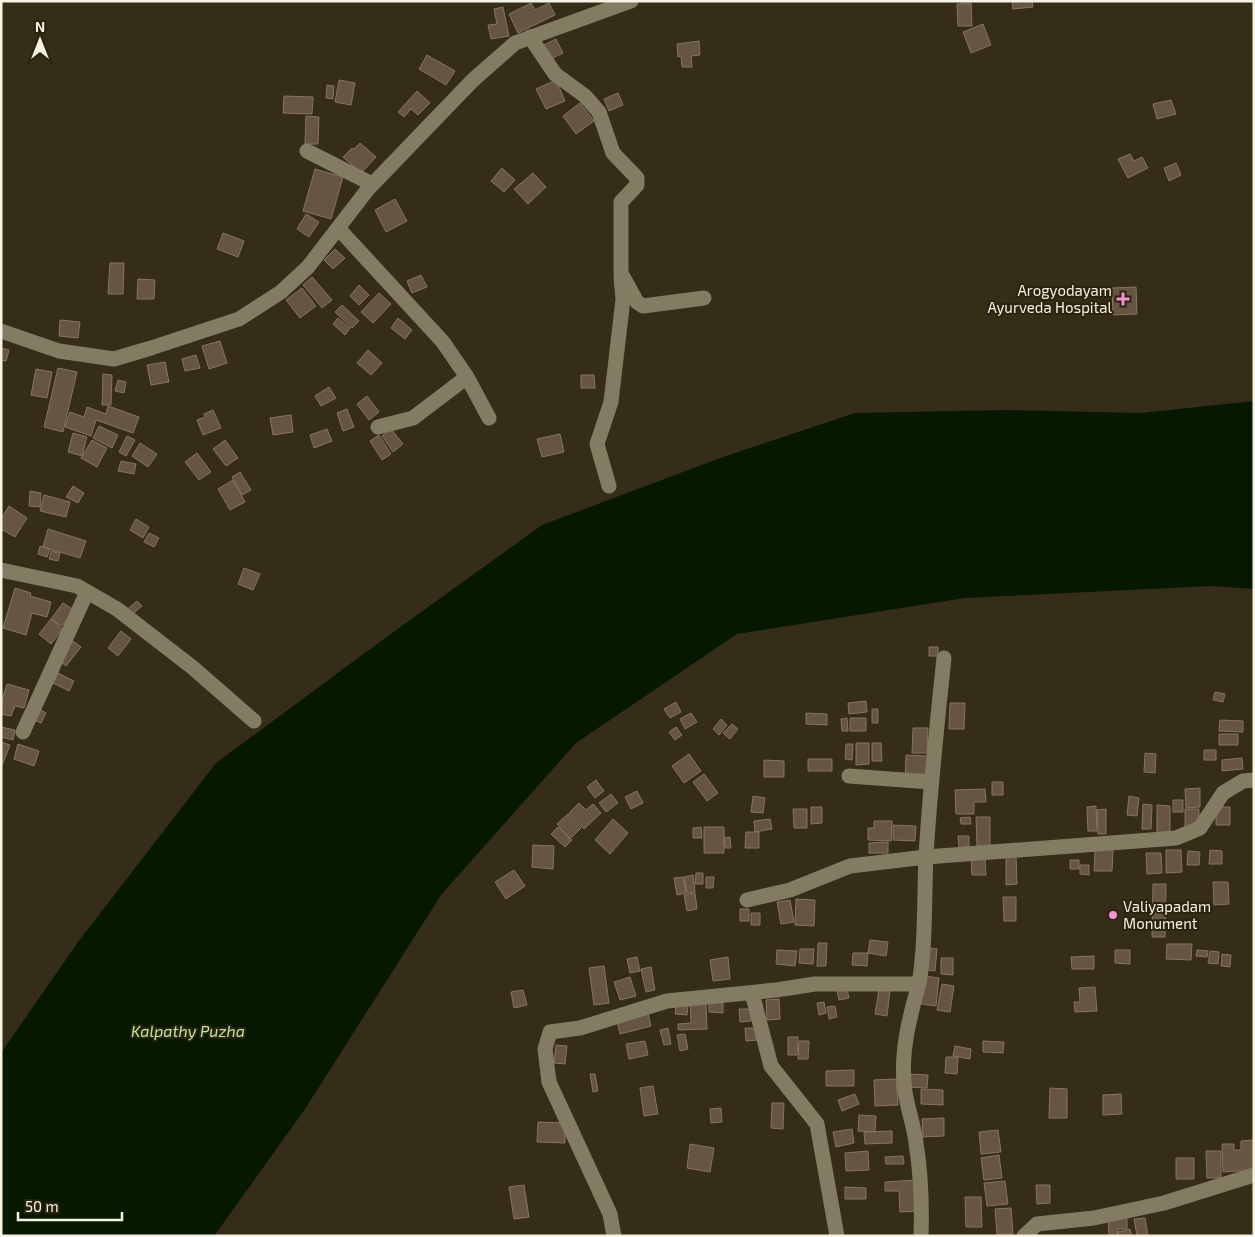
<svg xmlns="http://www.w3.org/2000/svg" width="1255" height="1237" viewBox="0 0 1255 1237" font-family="'Exo 2',sans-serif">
<rect width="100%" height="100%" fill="#352d17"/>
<path fill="#061900" d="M1254,401V589L1212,586L965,598L737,634L576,743L441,895L305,1109L214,1236H1V1053L78,942L216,763L381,641L542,525L723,457L855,413L1008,410L1141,413Z"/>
<path fill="#665542" stroke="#877461" d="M1012,1H1032L1033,7L1013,9Z
M531,3L535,10L549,3L555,15L518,33L509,14Z
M971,3L972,26H958L957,4Z
M503,7L509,36L491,39L488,25L497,24L494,9Z
M983,24L991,45L971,53L963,32Z
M556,39L563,53L549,60L542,46Z
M699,41L700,55L691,56L692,67H682L681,56L678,57L677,44Z
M427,55L455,71L446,85L419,69Z
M339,80L355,83L351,105L335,102Z
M556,80L565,101L546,109L536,89Z
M327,85L334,86L333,99L326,98Z
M417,91L430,103L418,115L411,109L404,117L398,112Z
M618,93L623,105L609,111L604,99Z
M284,96L313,97L312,114L283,113Z
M1171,100L1176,114L1157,119L1153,104Z
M580,103L594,121L576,134L563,116Z
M306,116L319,117L318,144H305Z
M360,143L376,157L361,173L343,157L352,148L354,149Z
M1130,154L1134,161L1142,157L1148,168L1128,178L1118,159Z
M1176,163L1181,175L1169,181L1164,168Z
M502,168L515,180L504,192L491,181Z
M315,169L343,177L331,219L303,211Z
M533,173L546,187L528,204L514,189Z
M395,199L407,221L386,232L375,210Z
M306,214L319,222L309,237L297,229Z
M223,233L244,241L238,257L217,249Z
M335,249L345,258L333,269L324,260Z
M110,263H124L123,294H108Z
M421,275L427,287L412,293L407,281Z
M312,277L332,300L322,308L303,285Z
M138,279L155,280L154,299H137Z
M359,285L369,295L359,305L350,296Z
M1136,287L1137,314L1113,315L1112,288Z
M302,288L316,306L300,318L286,300Z
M379,293L391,304L373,323L361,312Z
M342,305L359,321L352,328L335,312Z
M338,318L350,328L345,335L333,324Z
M398,318L412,330L405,339L391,328Z
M60,320L80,322L78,338L59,336Z
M220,341L227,363L209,369L202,346Z
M1,348L9,350L6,361L1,360Z
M368,350L382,363L371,375L357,363Z
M196,355L200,368L185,371L182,359Z
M165,362L169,382L151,385L147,365Z
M58,368L77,372L63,432L44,427Z
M36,369L52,372L47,398L31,395Z
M103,374L112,375L111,405H102Z
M581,375H594L595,388H581Z
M118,380L126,382L124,393L115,391Z
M329,387L336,398L321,406L315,396Z
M367,396L379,412L369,420L357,404Z
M108,406L139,417L133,433L96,420L91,436L65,427L70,412L84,417L87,407L106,414Z
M347,409L354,427L343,431L337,413Z
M213,410L221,428L203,435L197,420L205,417L204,414Z
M291,415L293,432L273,435L270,418Z
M99,426L118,435L112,448L93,438Z
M327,429L332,441L314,448L310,435Z
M391,429L403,444L393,452L382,436Z
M73,433L87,437L82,456L68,452Z
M560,434L564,452L542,457L537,439Z
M379,435L391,454L382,460L370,441Z
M127,436L135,440L126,456L119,452Z
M92,440L107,448L97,467L81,458Z
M225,440L238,458L226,466L213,449Z
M140,443L157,454L148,467L132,456Z
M197,453L211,472L199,480L185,462Z
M121,461L136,464L134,474L118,471Z
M240,472L251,490L242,495L232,477Z
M233,480L245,502L230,510L218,489Z
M73,486L84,493L78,503L66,497Z
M30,491L41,493L40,507L29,506Z
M44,495L70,502L66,517L40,511Z
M9,506L27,518L15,537L1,529V519Z
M136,519L149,527L143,538L130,530Z
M48,529L86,541L80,558L43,547Z
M149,533L159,538L154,547L144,542Z
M40,546L50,549L47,557L38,554Z
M51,551L60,553L58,561L49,559Z
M244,568L260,574L253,590L238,584Z
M15,588L31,593L30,596L51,602L47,617L32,613L26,635L3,628Z
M137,601L142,606L129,617L124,612Z
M63,603L74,610L62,626L51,619Z
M51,619L63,629L51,644L39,634Z
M121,631L131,639L118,656L108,648Z
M73,641L81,647L66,666L58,660Z
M929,647H938V656H929Z
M58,673L74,681L69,691L53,683Z
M7,684L29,690L24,708L15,706L11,716L1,714V703Z
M1215,692L1225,694L1223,702L1213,700Z
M866,701L867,712L849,714L848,703Z
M676,702L681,712L670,718L664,709Z
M950,703H965L964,729H949Z
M37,708L46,713L41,723L32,719Z
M872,709H878V723H872Z
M691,713L697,722L685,729L680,719Z
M806,713L827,714V725L806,724Z
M847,718L848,731H842L841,719Z
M850,718H866V731H850Z
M721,719L727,725L719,735L713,729Z
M1220,720L1243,721V732L1219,731Z
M732,724L738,729L730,739L723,733Z
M1,727L15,730L13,740L1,737Z
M676,727L682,735L675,740L669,732Z
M913,728H928L927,753H912Z
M1219,734H1238V745H1219Z
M1,742L10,745L1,768Z
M856,743H869V764L856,765Z
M872,743H881L882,761H872Z
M18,744L39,751L34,766L14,759Z
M846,744H853L852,760L845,759Z
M1204,750H1216V760H1204Z
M1145,753L1156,754L1155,773L1144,772Z
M689,754L701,771L684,783L672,766Z
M906,755L928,756L927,783L905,782Z
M1242,758L1243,769L1222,771V760Z
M808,759H832V771H808Z
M764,760L784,761V777H764Z
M704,774L718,793L707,801L693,782Z
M596,780L604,791L595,798L587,787Z
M992,782H1003V795H992Z
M1200,788V807L1186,808L1185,789Z
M985,789L986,802H974V814H956L955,790Z
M637,791L643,803L631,809L625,797Z
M611,794L618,803L606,812L599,803Z
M753,796L765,798L763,813L751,812Z
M1129,796L1139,798L1137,816L1127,815Z
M1173,800H1183V812H1173Z
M579,803L586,810L593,804L601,813L584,829L569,813Z
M1143,804L1152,805L1151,829H1142Z
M1157,805L1170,806V841L1157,840Z
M1096,806L1097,831H1088L1087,807Z
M811,807H822V823L811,824Z
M1216,807H1230V825H1216Z
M793,809H807V828H794Z
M1106,809V834H1098L1097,810Z
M1185,809H1199V826L1185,827Z
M568,814L581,828L570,839L557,824Z
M970,817L971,824H961L960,818Z
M976,817H990V846H977Z
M613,819L628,833L610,854L595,840Z
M770,819L772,829L755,832L754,821Z
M874,821H892L891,841L868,840V828H874Z
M893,825L916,826L915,841L893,840Z
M558,827L572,840L565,847L551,834Z
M701,827L702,838H693V828Z
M704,827H724V853H704Z
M746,832H759V848H745Z
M958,836H969V847L959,848Z
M730,837L731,848H725L724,838Z
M888,842V853H869V843Z
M533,845L554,846L553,869L532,867Z
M1095,849L1113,850L1112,871H1094Z
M1166,850H1181L1182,872L1166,873Z
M1210,850L1222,851V864H1209Z
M1188,851L1200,852L1199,865H1187Z
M1146,853H1161L1162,873L1147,874Z
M985,856L986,875H972L971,857Z
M1006,856H1016L1017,884L1006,885Z
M1070,860H1079V869H1070Z
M1080,865H1089V875L1080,874Z
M514,870L525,886L506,899L495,882Z
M696,873H703V884H695Z
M693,875L695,892L687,893L684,877Z
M683,877L686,893L677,895L674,878Z
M706,877H714L713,888H706Z
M1213,882H1228L1229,904L1214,905Z
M1153,884H1166L1165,937H1152Z
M695,893L697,909L687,911L684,895Z
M1003,897H1016V921H1004Z
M796,899L815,900L814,926L795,925Z
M790,900L794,922L781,924L777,902Z
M740,909H749V921H740Z
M751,913H760V925H751Z
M870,940L888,942L886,956L868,953Z
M818,943H827L826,966H817Z
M1167,944H1192L1191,960L1166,959Z
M929,948L937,949L935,971L927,970Z
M800,949H814L813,964L799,963Z
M777,950L797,951L795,966L776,964Z
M1115,950H1130V964L1115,963Z
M1197,950L1208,951L1207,957L1196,956Z
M1210,951L1219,952L1218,964L1208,963Z
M853,953H868L867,966L852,965Z
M1222,954L1231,955L1230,967L1221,966Z
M1094,956V969H1072L1071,957Z
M637,957L640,971L630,973L627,959Z
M728,957L730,979L713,981L710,960Z
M941,958H953V975L941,974Z
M604,966L609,1003L594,1005L589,968Z
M651,967L655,990L646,992L641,969Z
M924,976L939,978L936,1006L921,1004Z
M630,977L636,996L620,1000L614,982Z
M846,984L849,998L839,1000L836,986Z
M942,984L954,986L950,1012L937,1010Z
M1095,987L1097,1011L1075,1012L1074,1002H1080L1079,988Z
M879,989L890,990L887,1016L875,1014Z
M523,990L527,1005L514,1008L511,992Z
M779,999L780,1019L767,1020L766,1000Z
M690,1001H706L707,1029L678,1030V1024L691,1023Z
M709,1002L723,1003V1013L709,1012Z
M824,1002L826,1013L819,1015L817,1003Z
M676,1005H688L687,1015L675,1014Z
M835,1006L837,1017L829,1019L827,1007Z
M647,1009L651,1026L620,1034L617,1021Z
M739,1009H750L751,1021L740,1022Z
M668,1028L671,1044L664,1045L660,1030Z
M745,1028H756L757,1040L746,1041Z
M685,1034L688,1049L680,1051L677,1035Z
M788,1037H798L797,1055H788Z
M645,1041L648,1055L629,1059L626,1044Z
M799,1041H809L808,1059H798Z
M983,1041L1004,1042L1003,1053L983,1052Z
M556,1045L567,1046L565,1064L554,1063Z
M955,1046L971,1049L970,1059L953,1056Z
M946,1057H958L957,1074L945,1073Z
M854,1070V1086H826V1071Z
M590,1074H595L598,1091L593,1092Z
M909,1074L928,1075L927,1088L909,1087Z
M896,1079L898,1105L875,1106L874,1080Z
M653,1086L658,1114L644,1116L640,1088Z
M1050,1088L1067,1089V1118H1049Z
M921,1089L943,1090V1105L921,1104Z
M855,1094L859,1104L842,1111L838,1100Z
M1121,1094L1122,1114L1103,1115V1095Z
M772,1103H784L783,1129L771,1128Z
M721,1108L722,1122L711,1123L710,1109Z
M859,1115L876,1116L875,1132L858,1131Z
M944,1118V1136L923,1137L922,1119Z
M538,1122L565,1123V1143L537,1142Z
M852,1129L854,1143L836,1147L833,1132Z
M998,1130L1001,1152L981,1154L979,1132Z
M892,1131V1143L865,1144L864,1132Z
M1253,1140L1254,1170L1223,1172L1222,1144H1234V1150H1241V1141Z
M690,1144L714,1148L710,1172L687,1168Z
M868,1151L869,1170L846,1171L845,1153Z
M1206,1151H1221V1178H1207Z
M999,1155L1002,1178L984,1180L981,1158Z
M903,1156L904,1164H886L885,1157Z
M1176,1158H1194V1179H1176Z
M917,1180L919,1211L900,1212L899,1191H885V1182Z
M1005,1181L1008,1204L987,1206L984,1183Z
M524,1185L529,1217L514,1219L509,1187Z
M1036,1185H1050V1203L1037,1204Z
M845,1187L866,1188V1199H845Z
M965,1197H981L982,1227H966Z
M1011,1208L1013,1234H997L995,1209Z
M1127,1216V1229H1118V1236H1109L1108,1217Z
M1145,1218L1148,1236H1137L1134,1219Z
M1130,1229L1132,1236H1119L1118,1232Z"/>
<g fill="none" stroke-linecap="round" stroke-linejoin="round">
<path stroke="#847b63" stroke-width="15" d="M530,37L555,74L585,96L599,112L613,153L637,178V185L621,202V273L637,302L643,306L704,298
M307,151L372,184
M338,228L443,342L467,377L489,418
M378,427L413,418L467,377
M609,486L597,444L611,402L623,299L621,277
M1,570L77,586L117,609L192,667L254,721
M23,732L87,592
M849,776L931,782
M747,900L790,890L850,866L926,857L1176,838L1200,828L1223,793L1243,781L1254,780
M919,984C926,942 924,898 926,855C930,789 937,724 944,658
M752,993L771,1066L817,1124L837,1236
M614,1236L610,1214L549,1082L545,1049L550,1032L580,1028L667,1001L776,990L815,984H919C910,1015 901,1050 904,1083C905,1103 914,1123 916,1143C921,1174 922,1205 921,1236
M1024,1236L1037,1224L1094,1218L1164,1203L1254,1175"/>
<path stroke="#847b63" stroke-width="15" d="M1,331L59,351L114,359L151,348L239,319L281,292L308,267L368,189L473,80L515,43L631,1"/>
</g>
<g fill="#f391d6" stroke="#2b230d" stroke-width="2">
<path d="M1120.5 291.5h5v5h5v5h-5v5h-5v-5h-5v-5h5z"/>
<circle cx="1113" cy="915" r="5"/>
</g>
<g text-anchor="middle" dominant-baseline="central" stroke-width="4" stroke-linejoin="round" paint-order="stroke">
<g font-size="15" fill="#f6f2e4" stroke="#2b230d" text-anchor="end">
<text x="1112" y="290">Arogyodayam<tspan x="1112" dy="17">Ayurveda Hospital</tspan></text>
<text x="1123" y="906" text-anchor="start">Valiyapadam<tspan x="1123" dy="17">Monument</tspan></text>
</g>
<g font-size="16" font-style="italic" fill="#b6e69b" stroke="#2b230d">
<text x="188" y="1030">Kalpathy Puzha</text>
</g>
</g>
<rect width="1255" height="1237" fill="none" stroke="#f6f2e4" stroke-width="5"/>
<g transform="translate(40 40)" stroke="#2b230d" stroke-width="4" paint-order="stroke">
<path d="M0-4L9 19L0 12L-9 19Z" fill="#f6f2e4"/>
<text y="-8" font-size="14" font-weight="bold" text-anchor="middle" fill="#f6f2e4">N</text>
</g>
<path d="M18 1212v8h104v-8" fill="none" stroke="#f6f2e4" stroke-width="2.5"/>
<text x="25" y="1212" font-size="15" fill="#f6f2e4" stroke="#2b230d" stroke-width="4" paint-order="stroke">50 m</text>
</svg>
